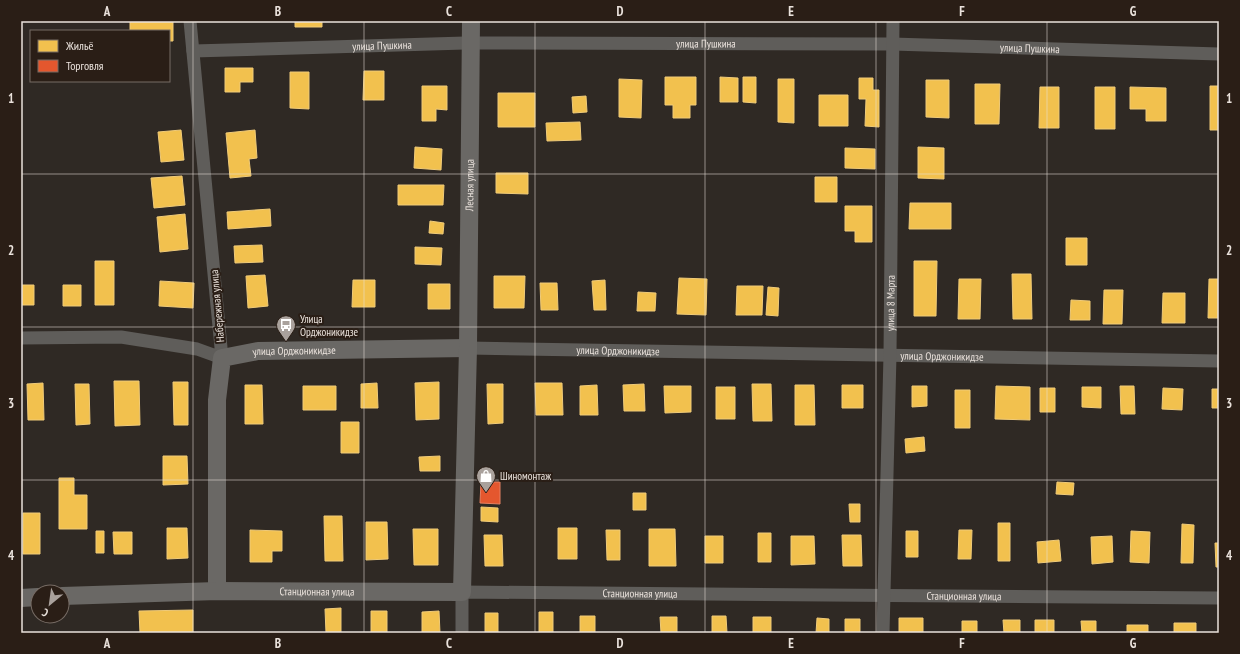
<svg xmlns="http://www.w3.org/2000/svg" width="1240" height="654" viewBox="0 0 1240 654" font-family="'PT Sans Narrow',sans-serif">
<rect width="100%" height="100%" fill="#2f2924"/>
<path fill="#f2c14e" stroke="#f0cb79" d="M130,21H173V41H169V31H130Z
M295,21H322V27H295Z
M225,68H253V82H240V92H225Z
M364,71H384V100H363Z
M290,72H309V109L290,108Z
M665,77H696V105H690V118H673V105H665Z
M720,77L738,78V102H720Z
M743,77H756V103L743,102Z
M859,78H873V90H879V127L865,126L866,99H859Z
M619,79L642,80L641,118L619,117Z
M778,79H794V123L778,122Z
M926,80H949V118L926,117Z
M975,84H1000L999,124H975Z
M422,86H447V110L436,109V121H422Z
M1210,86H1219V130H1210Z
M1040,87H1059V128H1039Z
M1095,87H1115V129H1095Z
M1130,87L1166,88V121H1146V109H1130Z
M498,93H535V127H498Z
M819,95H848V126H819Z
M586,96L587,112L573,113L572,97Z
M580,122L581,140L547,141L546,123Z
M181,130L184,160L161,162L158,132Z
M255,130L257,158L249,159L251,176L230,178L226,133Z
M415,147L442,149L441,170L414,168Z
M918,147L944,148V179L918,178Z
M845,148L875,149V169L845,168Z
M496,173H528V194L496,193Z
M182,176L185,205L154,208L151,178Z
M815,177H837V202H815Z
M398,185H444L443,205H398Z
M910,203H951V229H909Z
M845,206H872V242H855V231H845Z
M270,209L271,226L228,229L227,212Z
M185,214L188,249L160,252L157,217Z
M430,221L444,223L443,234L429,233Z
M1066,238H1087V265H1066Z
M262,245L263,262L235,263L234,246Z
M415,247L442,248L441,265L415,264Z
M95,261H114V305H95Z
M914,261H937L936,316H914Z
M1012,274H1031L1032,319H1013Z
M265,275L268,306L248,308L246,276Z
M494,276H525L524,308H494Z
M679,278L707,279L706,315L677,314Z
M959,279H981L980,319H958Z
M1209,279H1219V318H1208Z
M353,280H375V307H352Z
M605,280L606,310H594L592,281Z
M160,281L194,283L193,308L159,306Z
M540,283H557L558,310H541Z
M428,284H450V309H428Z
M21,285H34V305H21Z
M63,285H81V306H63Z
M737,286H763L762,315H736Z
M768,287L779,288L778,316L766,315Z
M1104,290H1123L1122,324H1103Z
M638,292L656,293L655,311H637Z
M1163,293H1185V323H1162Z
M1071,300L1090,301V320H1070Z
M114,381H139L140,425L115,426Z
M173,382H188V425H174Z
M439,382V419L416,420L415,383Z
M43,383L44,420H28L27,384Z
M377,383L378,408H361V384Z
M535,383H562L563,415H536Z
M75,384H89L90,424L76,425Z
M487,384H503V423L488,424Z
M644,384L645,411H624L623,385Z
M752,384H771L772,421H753Z
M245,385H262L263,424H245Z
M597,385L598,415H580V386Z
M795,385H814L815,425H795Z
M842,385H863V408H842Z
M303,386H336V410H303Z
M664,386H691V412L665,413Z
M912,386H927V406L912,407Z
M996,386L1030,387V420L995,419Z
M1120,386H1134L1135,414H1121Z
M716,387H735V419H716Z
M1082,387H1101V408L1082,407Z
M1040,388H1055V412H1040Z
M1163,388L1183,389L1182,410L1162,409Z
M1212,389H1219V408H1212Z
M955,390H970V428H955Z
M341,422H359V453H341Z
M924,437L925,451L906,453L905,439Z
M163,456H187L188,484L163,485Z
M440,456V471H420L419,457Z
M59,478H74V495H87V529H59Z
M1057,482L1074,483L1073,495L1056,494Z
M633,493H646V510H633Z
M849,504H860V522H850Z
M481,507L498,508V522L481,521Z
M23,513H40V554H23Z
M324,516H342L343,561H325Z
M366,522H387L388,559L366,560Z
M998,523H1010V561H998Z
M1182,524L1194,525L1193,563H1181Z
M167,528H187L188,558L167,559Z
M558,528H577V559H558Z
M413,529H438V565H414Z
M649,529H675L676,566H649Z
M250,530L282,531V551H272V562H250Z
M606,530H620V560H607Z
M959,530H972L971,559H958Z
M96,531H104V553H96Z
M906,531H918V557H906Z
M1131,531L1150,532L1149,563L1130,562Z
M113,532H132V554H114Z
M758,533H771V562H758Z
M484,535H502L503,566H485Z
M842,535H861L862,566H843Z
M705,536H723V563H705Z
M791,536H814L815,564L791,565Z
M1112,536L1113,562L1092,564L1091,537Z
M1059,540L1061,561L1038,563L1037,542Z
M1215,543H1219V567H1216Z
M341,608V633H326L325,609Z
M193,610V633H140L139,611Z
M371,611H387V633H371Z
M439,611L440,633H422V612Z
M539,612H553V633H539Z
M485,613H498V633H485Z
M580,616H595V633H580Z
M712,616H726L727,633H712Z
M660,617H677V633H661Z
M753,617H771V633H753Z
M817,618L829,619V633H816Z
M899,618H923V633H899Z
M845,619H860V633H845Z
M1003,620H1020V633H1004Z
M1035,620H1054V633H1035Z
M962,621H977V633H962Z
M1081,621H1096V633H1082Z
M1174,623H1196V633H1174Z
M1127,625H1148V633H1127Z"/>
<path fill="#e4572e" stroke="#e68162" d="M481,482H500V504L480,503Z"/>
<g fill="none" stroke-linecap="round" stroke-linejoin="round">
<g stroke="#5f5d5a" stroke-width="13">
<path id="s1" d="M193,51L465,43L892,44L1219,54"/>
<path d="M21,338L121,337L197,349L222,358L190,21"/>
<path id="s2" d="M468,348L1219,361"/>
<path id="s3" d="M462,633V592L1219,598"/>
<path id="s4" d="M883,633L890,355L893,21"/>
</g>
<g stroke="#6a6865" stroke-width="18">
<path id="s5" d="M217,591V400L222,358L258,351L468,348"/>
<path id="s6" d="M62,596L217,591L462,592L468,348L471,21"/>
<path d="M21,598L38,597"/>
</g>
</g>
<path fill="none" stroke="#eae2dc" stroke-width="1" stroke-opacity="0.55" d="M193,21V633M364,21V633M535,21V633M705,21V633M876,21V633M1047,21V633M21,174H1219M21,327H1219M21,480H1219"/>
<defs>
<symbol id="bus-pin" viewBox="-11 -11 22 30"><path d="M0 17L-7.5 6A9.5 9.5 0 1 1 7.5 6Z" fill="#a9a19c" stroke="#2a1e16"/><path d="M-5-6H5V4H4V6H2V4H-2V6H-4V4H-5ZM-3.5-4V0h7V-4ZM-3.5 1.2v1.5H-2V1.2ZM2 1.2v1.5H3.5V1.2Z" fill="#fff"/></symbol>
<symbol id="shop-pin" viewBox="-11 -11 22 30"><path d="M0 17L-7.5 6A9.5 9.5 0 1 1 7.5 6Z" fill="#a9a19c" stroke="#2a1e16"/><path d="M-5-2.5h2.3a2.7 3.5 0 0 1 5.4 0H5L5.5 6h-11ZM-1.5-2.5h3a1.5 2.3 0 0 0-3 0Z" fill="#fff"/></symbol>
</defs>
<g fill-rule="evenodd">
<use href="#bus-pin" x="275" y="314" width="22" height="30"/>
<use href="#shop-pin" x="475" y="465" width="22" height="30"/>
</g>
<g text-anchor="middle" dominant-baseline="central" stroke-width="4" stroke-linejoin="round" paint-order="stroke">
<g font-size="11" fill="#eae2dc" stroke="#2a1e16">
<text stroke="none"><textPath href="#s1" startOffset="513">улица Пушкина</textPath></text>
<text stroke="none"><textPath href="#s1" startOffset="189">улица Пушкина</textPath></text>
<text stroke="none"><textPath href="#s1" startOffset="837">улица Пушкина</textPath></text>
<text stroke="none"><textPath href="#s6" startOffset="807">Лесная улица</textPath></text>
<text stroke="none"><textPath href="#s4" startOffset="330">улица 8 Марта</textPath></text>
<text transform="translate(217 306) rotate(-95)">Набережная улица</text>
<text stroke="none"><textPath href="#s2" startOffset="150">улица Орджоникидзе</textPath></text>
<text stroke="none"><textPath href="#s5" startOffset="306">улица Орджоникидзе</textPath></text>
<text stroke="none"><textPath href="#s2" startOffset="474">улица Орджоникидзе</textPath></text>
<text stroke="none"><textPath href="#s6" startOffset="255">Станционная улица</textPath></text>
<text stroke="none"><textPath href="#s3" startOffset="219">Станционная улица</textPath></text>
<text stroke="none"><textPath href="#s3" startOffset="543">Станционная улица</textPath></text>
</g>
<g font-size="11" fill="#eae2dc" stroke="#2a1e16" text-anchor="start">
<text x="300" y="319">Улица<tspan x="300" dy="13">Орджоникидзе</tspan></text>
<text x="500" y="476">Шиномонтаж</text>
</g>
</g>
<rect width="1240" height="654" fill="none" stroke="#2a1e16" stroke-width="44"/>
<rect x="30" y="30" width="140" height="52" fill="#2a1e16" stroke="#776c65"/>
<rect x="38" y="40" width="20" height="12" fill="#f2c14e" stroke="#776c65"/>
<text x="66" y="50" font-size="12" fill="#eae2dc">Жильё</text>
<rect x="38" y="60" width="20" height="12" fill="#e4572e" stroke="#776c65"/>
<text x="66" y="70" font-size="12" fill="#eae2dc">Торговля</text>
<g transform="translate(50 604) rotate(209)"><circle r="19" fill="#2a1e16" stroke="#776c65"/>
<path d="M0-3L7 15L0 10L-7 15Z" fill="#a9a19c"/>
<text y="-6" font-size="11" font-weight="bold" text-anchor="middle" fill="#eae2dc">С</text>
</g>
<rect x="22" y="22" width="1196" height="610" fill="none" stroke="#eae2dc" stroke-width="1.5"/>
<g font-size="13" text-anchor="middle" font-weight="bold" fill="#eae2dc">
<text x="107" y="16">A</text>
<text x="278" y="16">B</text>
<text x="449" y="16">C</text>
<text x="620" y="16">D</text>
<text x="791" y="16">E</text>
<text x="962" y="16">F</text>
<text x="1133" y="16">G</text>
<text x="11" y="103">1</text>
<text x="1229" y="103">1</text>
<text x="11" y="255">2</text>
<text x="1229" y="255">2</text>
<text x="11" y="408">3</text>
<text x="1229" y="408">3</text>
<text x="11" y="560">4</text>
<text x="1229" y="560">4</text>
<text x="107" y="648">A</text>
<text x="278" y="648">B</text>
<text x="449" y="648">C</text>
<text x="620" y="648">D</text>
<text x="791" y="648">E</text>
<text x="962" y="648">F</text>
<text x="1133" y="648">G</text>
</g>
</svg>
